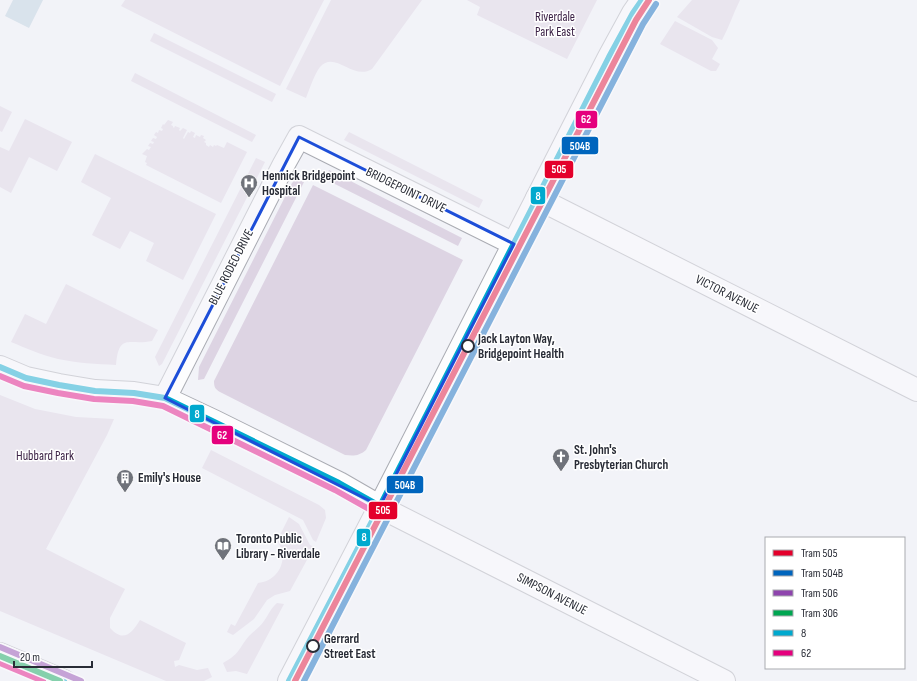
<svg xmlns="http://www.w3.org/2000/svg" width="917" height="681" viewBox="0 0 917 681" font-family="'Sofia Sans Condensed',sans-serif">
<rect width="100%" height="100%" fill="#f2f3f8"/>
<path fill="#ddd4e3" d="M125,0H324L280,86L121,6Z
M331,0H422L372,69C353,81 335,50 320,67C315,73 309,90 306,98L286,89Z
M467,0H597L567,59L477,15L480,7Z
M692,0H740C733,14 729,27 722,40L712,37L677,17Z
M675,21L712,40L718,48L712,59L720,64L716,71H711L660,44Z
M154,33L276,94L272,102L150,41Z
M135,73L256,135L252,142L131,81Z
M0,106L12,112L2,132L0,131Z
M25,119L72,142L57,171L29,157L11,193L0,187V147L9,151Z
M168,120L173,122L171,125L173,126V127L174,128L175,126L180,128L179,130L180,131L183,128L187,130L183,138L184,139L188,132L190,133L191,131L195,133L193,137L195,138L196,135L200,137L201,135L204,136L203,138L206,140L204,142L206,143V145L209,147L210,145L213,147L214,145L216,146L217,145L224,148L227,142L247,152L221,203L146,165L147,163L145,162L147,156L142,154L147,149L149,150L151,147L148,146L150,143L153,144L154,142L151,141L153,138L156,139L157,137L154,135L156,132L158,133L159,130L162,131L163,129L161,128L163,124L164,125Z
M349,132L483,200L479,208L344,140Z
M95,154L216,214L183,280L146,261L154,243L130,231L120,249L92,235L111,198L81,182Z
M256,158L265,162L162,364L159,366L155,357Z
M329,170L462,238L458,246L325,179Z
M296,179L304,182L204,379L198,380L199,367L292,183Z
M313,185L463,260L366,450C359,456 354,456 345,455L220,392C215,389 214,387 214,381Z
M66,284L158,330L152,341C129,346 119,332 116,365C97,364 77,363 58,359C41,355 26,348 11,342L25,314L46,324Z
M0,395L35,409L76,417L114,419L107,435L46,549L125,589L110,618V628C123,642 131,635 140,620L186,643L179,660L174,661L175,667L179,665L197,670L208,668L212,677L204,681H166L0,611Z
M211,450L319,505L325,510L326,518L316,542L313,540L303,520L202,468Z
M289,517L299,524L310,545L314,547L290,591L275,595L267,600L254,619L233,635L227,632L231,624L235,626L258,583C279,581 290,558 277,541Z
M277,603L284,604L247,674L236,671L227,672L223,663C240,654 238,649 249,636C254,631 260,627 264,621C269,614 271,608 277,603Z"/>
<path fill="#bbd0dd" d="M13,0H43L29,28L5,16Z"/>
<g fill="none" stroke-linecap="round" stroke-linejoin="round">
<defs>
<path id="street" d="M537,198L917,390
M0,367L26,378L59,385L95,391L134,393L165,398L214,421L339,483L384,509L724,681
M165,398L284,164L299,137L514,244"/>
<path id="secondary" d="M0,654L64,681
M289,681L380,506L609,57L633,13L642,0"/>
</defs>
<use href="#street" stroke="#aaacb3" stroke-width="24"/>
<use href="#secondary" stroke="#aaacb3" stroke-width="24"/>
<use href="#street" stroke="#fdfdfe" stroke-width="22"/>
<use href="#secondary" stroke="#fdfdfe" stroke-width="22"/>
<defs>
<path id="bus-1" d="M0,367L26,378L59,385L95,391L134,393L165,398L339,483L380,506
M0,654L64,681
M289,681L380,506L609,57L633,13L642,0"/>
<path id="bus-2" d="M0,376L24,386L58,393L94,399L133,401L163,406L335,490L376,513
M0,663L43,681
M298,681L387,510L616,61L640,17L649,5"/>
</defs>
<use href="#bus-1" stroke="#fff" stroke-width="9"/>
<use href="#bus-2" stroke="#fff" stroke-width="9"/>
<use href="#bus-1" stroke="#00a9ce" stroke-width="6"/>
<use href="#bus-2" stroke="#e5007d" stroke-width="6"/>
<defs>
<path id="tram-1" d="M295,681L636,20L649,0"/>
<path id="tram-2" d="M304,681L643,24L656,4"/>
<path id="tram-3" d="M0,647L81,681"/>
<path id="tram-4" d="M0,656L60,681"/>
</defs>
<use href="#tram-1" stroke="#fff" stroke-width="9"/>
<use href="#tram-2" stroke="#fff" stroke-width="9"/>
<use href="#tram-3" stroke="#fff" stroke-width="9"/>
<use href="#tram-4" stroke="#fff" stroke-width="9"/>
<use href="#tram-1" stroke="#e4002b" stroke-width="6"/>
<use href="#tram-2" stroke="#0065bd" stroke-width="6"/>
<use href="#tram-3" stroke="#8e44ad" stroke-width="6"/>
<use href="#tram-4" stroke="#00a651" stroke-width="6"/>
</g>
<path d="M0 0H917V681H0ZM299,137L514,244L380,506L165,398Z" fill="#f2f3f8" fill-opacity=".55" fill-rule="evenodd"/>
<path fill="none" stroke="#1d4ed8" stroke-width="3" stroke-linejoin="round" d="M299,137L514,244L380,506L165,398Z"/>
<defs>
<symbol id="hospital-pin" viewBox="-11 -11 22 30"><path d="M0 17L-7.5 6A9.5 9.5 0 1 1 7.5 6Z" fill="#6f727a" stroke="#fff"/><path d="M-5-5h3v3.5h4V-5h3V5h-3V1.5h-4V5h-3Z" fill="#fff"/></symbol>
<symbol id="church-pin" viewBox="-11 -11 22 30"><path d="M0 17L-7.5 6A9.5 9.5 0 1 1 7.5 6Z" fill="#6f727a" stroke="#fff"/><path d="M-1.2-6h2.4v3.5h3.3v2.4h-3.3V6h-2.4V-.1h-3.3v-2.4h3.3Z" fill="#fff"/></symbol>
<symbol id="building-pin" viewBox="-11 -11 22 30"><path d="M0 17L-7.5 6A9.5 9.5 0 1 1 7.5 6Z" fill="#6f727a" stroke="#fff"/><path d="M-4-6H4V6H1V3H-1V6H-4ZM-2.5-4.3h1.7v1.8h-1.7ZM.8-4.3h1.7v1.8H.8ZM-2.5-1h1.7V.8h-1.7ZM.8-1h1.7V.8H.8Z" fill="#fff"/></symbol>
<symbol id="library-pin" viewBox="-11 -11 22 30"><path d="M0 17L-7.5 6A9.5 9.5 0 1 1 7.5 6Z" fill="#6f727a" stroke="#fff"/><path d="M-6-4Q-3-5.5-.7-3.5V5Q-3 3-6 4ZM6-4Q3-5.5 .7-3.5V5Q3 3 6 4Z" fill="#fff"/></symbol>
</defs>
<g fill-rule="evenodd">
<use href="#hospital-pin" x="239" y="173" width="20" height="27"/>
<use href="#church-pin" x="551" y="447" width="20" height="27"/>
<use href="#building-pin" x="115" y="468" width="20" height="27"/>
<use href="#library-pin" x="213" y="536" width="20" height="27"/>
</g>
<g fill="#fff" stroke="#292c36" stroke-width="2">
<circle cx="468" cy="346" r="6"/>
<circle cx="313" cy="646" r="6"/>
</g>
<g text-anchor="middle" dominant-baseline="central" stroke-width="3" stroke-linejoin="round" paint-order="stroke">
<g font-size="13" fill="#3b2145" stroke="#fff">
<text x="555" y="17">Riverdale<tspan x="555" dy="15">Park East</tspan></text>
<text x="45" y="456">Hubbard Park</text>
</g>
<g font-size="13" font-weight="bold" fill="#292c36" stroke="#fff" text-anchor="start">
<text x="262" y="176">Hennick Bridgepoint<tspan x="262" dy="15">Hospital</tspan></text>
<text x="574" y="450">St. John's<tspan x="574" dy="15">Presbyterian Church</tspan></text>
<text x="138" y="478">Emily's House</text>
<text x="236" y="539">Toronto Public<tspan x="236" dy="15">Library - Riverdale</tspan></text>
</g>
<g font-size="13" fill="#292c36" stroke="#fff">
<text transform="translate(406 190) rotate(26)">BRIDGEPOINT DRIVE</text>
<text transform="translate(231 267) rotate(-63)">BLUE RODEO DRIVE</text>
<text transform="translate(727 294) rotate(27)">VICTOR AVENUE</text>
<text transform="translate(552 594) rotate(27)">SIMPSON AVENUE</text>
</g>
<g font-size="13" font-weight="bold" fill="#292c36" stroke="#fff" text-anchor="start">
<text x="478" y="339">Jack Layton Way,<tspan x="478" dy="15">Bridgepoint Health</tspan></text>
<text x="324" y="639">Gerrard<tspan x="324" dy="15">Street East</tspan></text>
</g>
</g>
<g stroke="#fff" stroke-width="1.5">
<rect x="575" y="110" width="23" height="19" rx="4" fill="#e5007d"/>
<rect x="561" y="136" width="38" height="19" rx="4" fill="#0065bd"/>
<rect x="544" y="160" width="30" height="19" rx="4" fill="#e4002b"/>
<rect x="530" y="186" width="16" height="19" rx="4" fill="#00a9ce"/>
<rect x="189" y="404" width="16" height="19" rx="4" fill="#00a9ce"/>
<rect x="211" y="425" width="23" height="20" rx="4" fill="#e5007d"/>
<rect x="386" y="475" width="38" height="19" rx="4" fill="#0065bd"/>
<rect x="368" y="501" width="30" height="19" rx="4" fill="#e4002b"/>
<rect x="356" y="528" width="15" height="19" rx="4" fill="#00a9ce"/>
</g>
<g font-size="11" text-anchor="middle" font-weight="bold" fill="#fff">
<text x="586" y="123">62</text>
<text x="580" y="150">504B</text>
<text x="559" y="173">505</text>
<text x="538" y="200">8</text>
<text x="197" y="418">8</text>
<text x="222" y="439">62</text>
<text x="405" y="489">504B</text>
<text x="383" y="514">505</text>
<text x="364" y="541">8</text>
</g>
<rect x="765" y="537" width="140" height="132" fill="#ffffff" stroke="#a9abaf"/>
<rect x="773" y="550" width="20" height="6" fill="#e4002b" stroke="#a9abaf"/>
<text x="801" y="557" font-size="12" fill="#292c36">Tram 505</text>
<rect x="773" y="570" width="20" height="6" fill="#0065bd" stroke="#a9abaf"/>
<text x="801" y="577" font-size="12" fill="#292c36">Tram 504B</text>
<rect x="773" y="590" width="20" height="6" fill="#8e44ad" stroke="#a9abaf"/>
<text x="801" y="597" font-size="12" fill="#292c36">Tram 506</text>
<rect x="773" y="610" width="20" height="6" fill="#00a651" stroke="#a9abaf"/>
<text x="801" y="617" font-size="12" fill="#292c36">Tram 306</text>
<rect x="773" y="630" width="20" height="6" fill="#00a9ce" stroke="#a9abaf"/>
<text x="801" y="637" font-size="12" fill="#292c36">8</text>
<rect x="773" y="650" width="20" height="6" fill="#e5007d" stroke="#a9abaf"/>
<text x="801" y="657" font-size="12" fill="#292c36">62</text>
<path d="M14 661v6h78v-6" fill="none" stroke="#292c36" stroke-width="2"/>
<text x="20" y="661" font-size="12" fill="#292c36" stroke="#ffffff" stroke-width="3" paint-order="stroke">20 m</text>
</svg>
